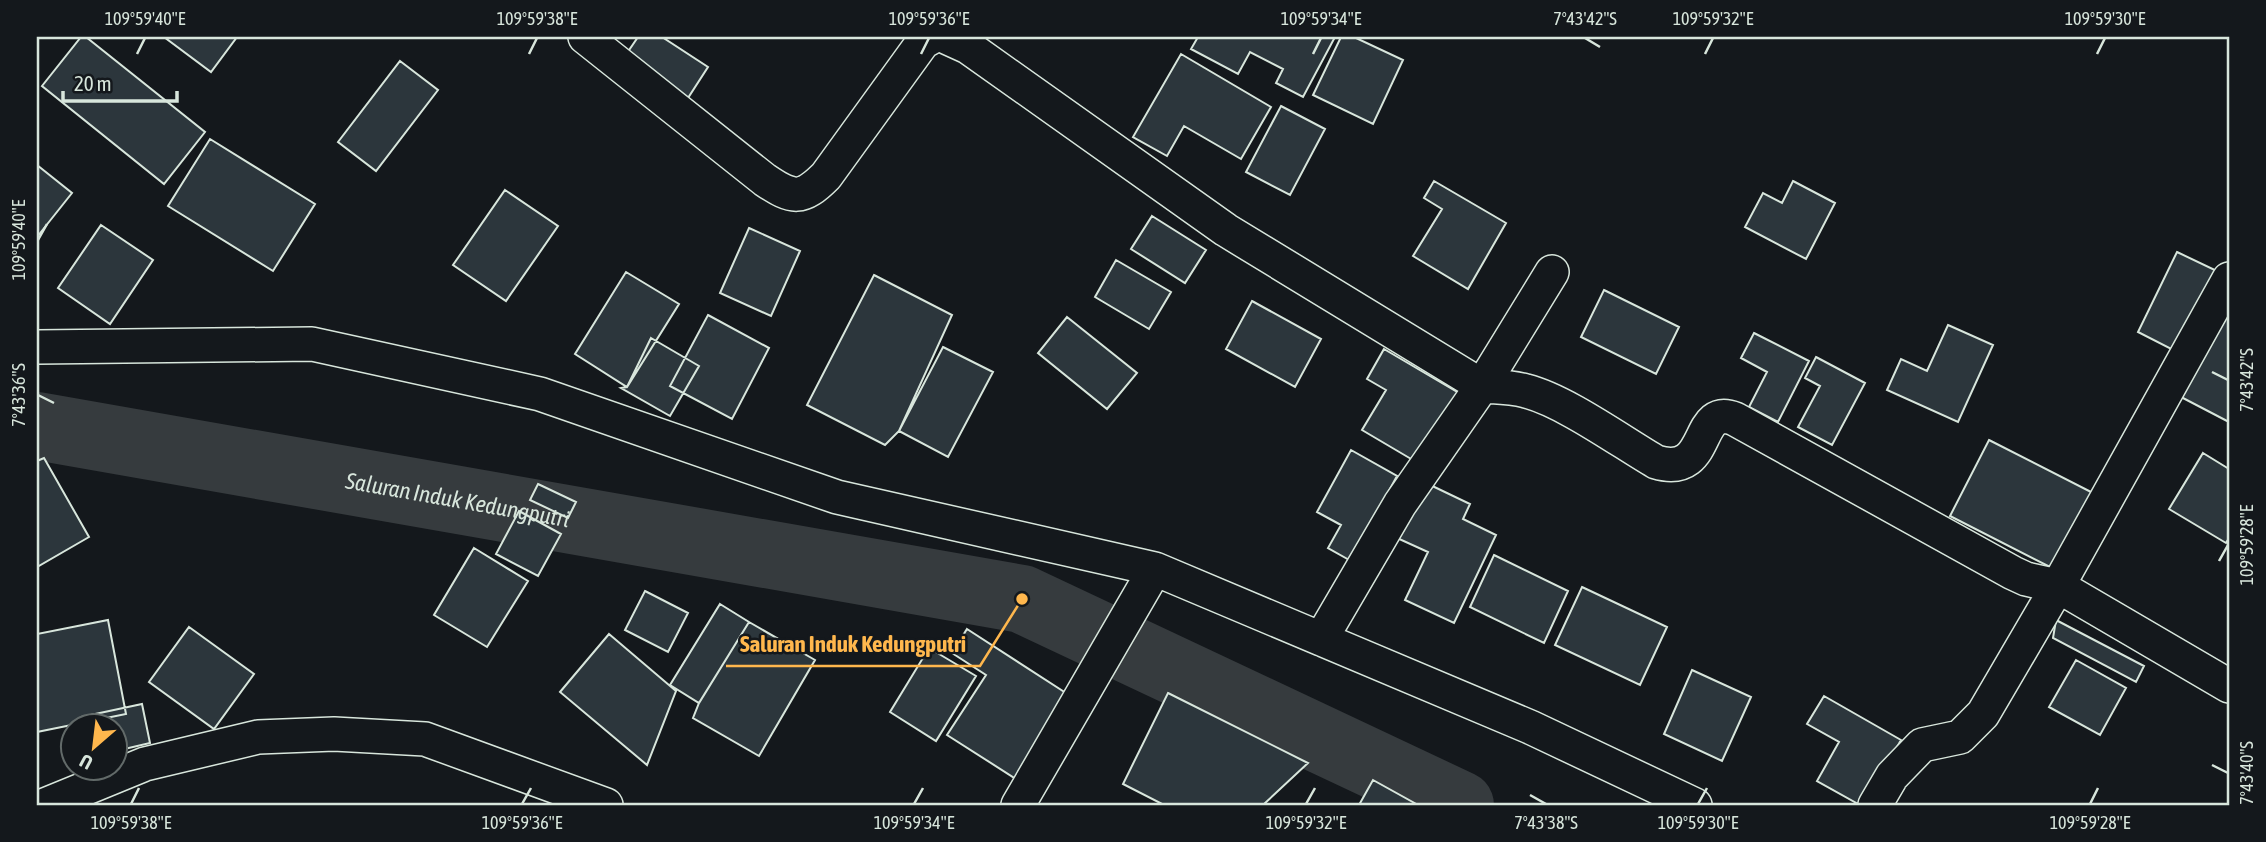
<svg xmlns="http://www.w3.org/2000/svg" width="2266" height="842" viewBox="0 0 2266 842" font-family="'Asap Condensed',sans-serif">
<rect width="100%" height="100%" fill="#14181c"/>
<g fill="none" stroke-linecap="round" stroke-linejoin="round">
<path stroke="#363b3e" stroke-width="68" id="s1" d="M37,426L1022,599L1460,805"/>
</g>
<path fill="#2c363c" stroke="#d8e6dc" stroke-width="2" d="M81,37H86L205,132L164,184L42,86Z
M164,37H237L211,72Z
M638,37H662L708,67L686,101L623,59Z
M1198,37H1335L1303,97L1276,83L1283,69L1250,52L1238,74L1191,49Z
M1341,37H1354L1403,60L1373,124L1313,95Z
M1181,54L1271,107L1241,159L1184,126L1167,156L1133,137Z
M400,61L438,90L376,171L338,142Z
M1281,106L1325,129L1290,195L1246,172Z
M210,139L315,204L273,271L168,206Z
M37,165L72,193L37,237Z
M1434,181L1506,223L1468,289L1413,256L1442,209L1424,198Z
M1793,181L1835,203L1806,259L1745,227L1763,193L1782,203Z
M505,190L558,226L506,301L453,265Z
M1152,216L1206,250L1185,283L1131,249Z
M101,225L153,260L110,324L58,288Z
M749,228L800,251L771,316L720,293Z
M2177,252L2219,272L2179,353L2138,332Z
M1116,260L1171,292L1149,329L1095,297Z
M626,272L679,304L627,387L575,354Z
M874,275L952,315L899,431L885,445L807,405Z
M1604,290L1679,327L1656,374L1581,337Z
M1252,301L1321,339L1295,387L1226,349Z
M708,315L769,348L732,419L670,386Z
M2224,315L2229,318V422L2181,397Z
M1067,317L1137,373L1107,409L1038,353Z
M1948,325L1993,345L1958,422L1887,390L1901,359L1927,371Z
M1754,333L1809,361L1778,422L1749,407L1767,372L1741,358Z
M651,338L699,366L670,416L621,388L627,387Z
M943,347L993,372L948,457L899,431Z
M1384,349L1464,396L1423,466L1362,430L1386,390L1367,379Z
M1816,357L1865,383L1832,445L1798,427L1820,386L1805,378Z
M1989,440L2095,494L2056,570L1950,516Z
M1351,450L1397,476L1351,561L1328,548L1341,525L1317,512Z
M2203,453L2229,469V538L2226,543L2169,509Z
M44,458L89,537L37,567V461Z
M1424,482L1470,504L1463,519L1496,535L1454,623L1405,600L1428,552L1397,538Z
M538,484L576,502L568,518L530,500Z
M519,511L561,534L538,576L496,554Z
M474,548L528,581L487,647L434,615Z
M1494,555L1568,591L1544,643L1470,607Z
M1582,587L1667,627L1640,685L1555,645Z
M645,591L688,613L668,652L625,630Z
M720,604L749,622L699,703L670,685Z
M108,620L126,714L37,732V634Z
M2056,620L2144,666L2136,682L2053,638Z
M749,622L815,660L759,756L693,718L699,703Z
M189,627L254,674L214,729L149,682Z
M967,629L1069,695L1016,779L947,735L986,675L952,653Z
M609,634L676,691L647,765L560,692Z
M929,648L976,676L936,741L890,712Z
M2076,660L2126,688L2100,735L2049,707Z
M1692,670L1751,697L1722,761L1664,734Z
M1168,693L1308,763L1263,805H1164L1123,784Z
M1824,696L1901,740L1864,805H1860L1817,781L1839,742L1807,724Z
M142,704L150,743L116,751V726H83L81,717Z
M1373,780L1418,805H1359Z"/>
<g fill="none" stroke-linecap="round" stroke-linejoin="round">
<defs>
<path id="minor" d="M585,37L765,180C793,199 802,200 826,176L923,42L932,37
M946,37L968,47L1226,230L1482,386L1400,504L1321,639
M1552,272L1482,386C1496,387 1512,387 1526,391C1565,401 1620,441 1656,462C1713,479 1693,402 1735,419L2013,573L2026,579L2058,586L2229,686
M37,347L312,344L540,394L837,497L1155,569L1530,727L1695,805
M45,805L145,764L258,737L334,734L425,739L606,805
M1018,805L1155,569
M1875,805L1892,776L1922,745L1960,737L1983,714L2058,586L2229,279"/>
</defs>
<use href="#minor" stroke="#d8e6dc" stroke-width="36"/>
<use href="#minor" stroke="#14181c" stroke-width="33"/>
</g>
<path fill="none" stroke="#d8e6dc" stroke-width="2.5" d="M1585,38L1600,47M137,54L145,38M529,54L537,38M921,54L929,38M1313,54L1321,38M1705,54L1713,38M2097,54L2105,38M38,240L47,224M2212,372L2228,380M38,395L54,403M2219,561L2228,545M2212,765L2228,773M1530,795L1546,804M131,804L139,788M522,804L531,788M914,804L923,788M1306,804L1315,788M1698,804L1707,788M2090,804L2098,788"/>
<g text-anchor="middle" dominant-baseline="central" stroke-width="5" stroke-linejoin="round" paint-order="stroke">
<g font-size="23" font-style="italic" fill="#d8e6dc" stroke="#14181c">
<text stroke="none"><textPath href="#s1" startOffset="427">Saluran Induk Kedungputri</textPath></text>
</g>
</g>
<path fill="none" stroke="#ffb74d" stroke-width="2.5" d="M1022 599L980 666H726"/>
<circle fill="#ffb74d" stroke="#14181c" stroke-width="2.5" cx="1022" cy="599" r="7"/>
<g font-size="23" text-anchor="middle" font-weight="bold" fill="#ffb74d" stroke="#14181c" stroke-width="5" stroke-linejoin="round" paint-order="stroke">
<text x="853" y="652">Saluran Induk Kedungputri</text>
</g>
<rect width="2266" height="842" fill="none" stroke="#14181c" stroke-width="77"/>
<g transform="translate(94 747) rotate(208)"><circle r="33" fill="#14181c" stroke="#626a69" stroke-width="2"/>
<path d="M0-5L12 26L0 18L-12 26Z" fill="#ffb74d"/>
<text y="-10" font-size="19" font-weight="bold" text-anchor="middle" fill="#d8e6dc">U</text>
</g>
<path d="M63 91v10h114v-10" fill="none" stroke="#d8e6dc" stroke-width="3.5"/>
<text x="74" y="91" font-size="21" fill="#d8e6dc" stroke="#14181c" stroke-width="5" paint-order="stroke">20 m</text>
<rect x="38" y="38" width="2190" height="766" fill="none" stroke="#d8e6dc" stroke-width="2.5"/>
<g font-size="18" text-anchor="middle" fill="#d8e6dc">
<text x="145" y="25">109°59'40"E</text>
<text x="537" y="25">109°59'38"E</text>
<text x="929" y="25">109°59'36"E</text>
<text x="1321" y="25">109°59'34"E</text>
<text x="1585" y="25">7°43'42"S</text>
<text x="1713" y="25">109°59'32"E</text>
<text x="2105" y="25">109°59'30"E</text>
<text transform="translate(19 240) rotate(-90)" y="6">109°59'40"E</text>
<text transform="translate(2247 380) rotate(-90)" y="6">7°43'42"S</text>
<text transform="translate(19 395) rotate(-90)" y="6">7°43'36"S</text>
<text transform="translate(2247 545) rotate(-90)" y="6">109°59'28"E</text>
<text transform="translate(2247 773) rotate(-90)" y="6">7°43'40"S</text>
<text x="131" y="829">109°59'38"E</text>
<text x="522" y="829">109°59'36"E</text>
<text x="914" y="829">109°59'34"E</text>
<text x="1306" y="829">109°59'32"E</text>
<text x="1546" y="829">7°43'38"S</text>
<text x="1698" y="829">109°59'30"E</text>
<text x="2090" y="829">109°59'28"E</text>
</g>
</svg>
